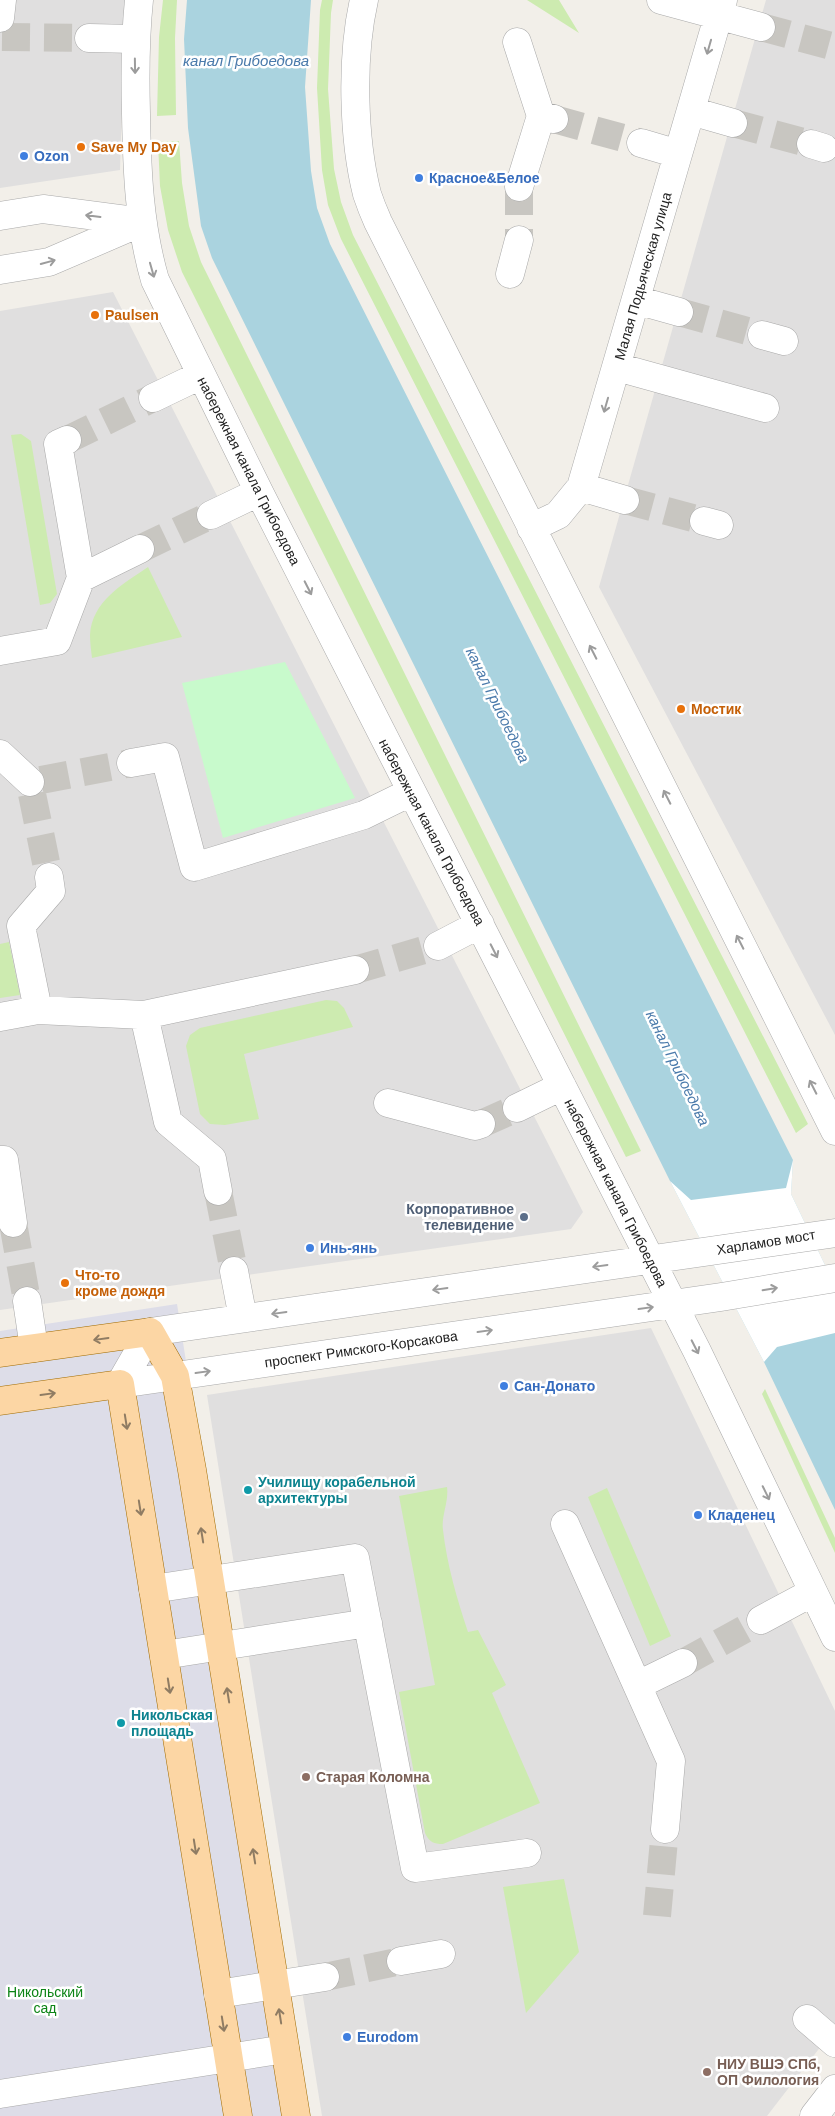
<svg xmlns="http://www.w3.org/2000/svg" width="835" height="2116" viewBox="0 0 835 2116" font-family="Arial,sans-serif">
<rect width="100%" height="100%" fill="#f2efe9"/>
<path fill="#e0dfdf" d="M0,0H125L120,170L0,188Z
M766,0H835V1035L599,587Z
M113,292L583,1212L571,1229L0,1310V311Z
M651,1328L835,1711V2028L767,2116H322L207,1395Z"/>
<path fill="#cdebb0" d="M163,0H177L175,38L176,115L157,116L159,37Z
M322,0H333L331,13L328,89L334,169L341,202L353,235L808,1124L796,1133L341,239L328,205L322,170L317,88L320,10Z
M527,0H559L579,33Z
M179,141L182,183L189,226L201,262L641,1151L626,1157L182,272L168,230L160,186L158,142Z
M21,434L31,441L57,594L50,603L40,605L11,435Z
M148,567L182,637L92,658C91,650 90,642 90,635C92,601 123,584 148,567Z
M9,942L20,995L0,998V944Z
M326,1000L337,1001L344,1008L353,1027L244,1054L259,1119L225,1125L210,1124L200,1114L186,1046L190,1035L200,1028Z
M765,1389L835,1538V1553L762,1394Z
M447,1487C449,1502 441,1516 443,1530C447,1565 457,1599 468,1632L478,1630L506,1685L492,1693L540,1803L443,1844C434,1844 429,1842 425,1833L399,1692L435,1685L399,1496Z
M607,1488L671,1636L650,1646L588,1497Z
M564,1879L579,1952L526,2013L503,1887Z"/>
<path fill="#c8facc" d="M285,662L355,798L223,838L182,683Z"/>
<path fill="#dddde8" d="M177,1304L304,2116H0V1331Z"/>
<path fill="#aad3df" d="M187,0H311L305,87L311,171L317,208L330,244L793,1160L791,1194L835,1286V1510L764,1362L670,1181L212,258L201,226L188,128L184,39Z"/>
<path fill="#fff" d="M793,1160L791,1194L835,1286V1333L777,1347L764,1362L670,1181L691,1200L786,1188Z"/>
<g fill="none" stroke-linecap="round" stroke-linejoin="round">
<path stroke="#c8c6c1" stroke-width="28" stroke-dasharray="28 14" stroke-linecap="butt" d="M761,27L835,47
M2,37L89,38
M554,119L641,143
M733,123L811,144
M519,187V240
M679,312L762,335
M67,440L153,398
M625,500L704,521
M140,549L211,515
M41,780L131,763
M32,794L49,877
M355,970L438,946
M481,1124L517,1108
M218,1191L234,1271
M13,1223L27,1301
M683,1663L761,1620
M657,1916L665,1829
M325,1977L401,1961"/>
<defs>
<path id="minor" d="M139,0C135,38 135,76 136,114C137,171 139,225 155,280L259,492L697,1351L835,1637
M364,0C351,57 353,138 367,194C370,203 374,213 378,222L835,1131
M661,0L761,27
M0,18L2,0
M89,38L135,39
M517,42L541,116
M691,111L733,123
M641,143L678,154
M811,144L824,148
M519,187L541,116L554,119
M0,216L43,209L142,222
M0,270L49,262L142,222
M510,274L519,240
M636,300L679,312
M762,335L784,341
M617,367L765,408
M153,398L201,375
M67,440L58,444L81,578L140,549
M581,487L625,500
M211,515L259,492
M704,521L719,525
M531,528L558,515L581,487L723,0
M0,651L57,641L81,578
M0,754L30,782
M131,763L165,757L194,867L364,815L411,792
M438,946L480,924
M38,1010L21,926L51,891L49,877
M0,1017L38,1010L144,1015
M388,1103L475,1126L481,1124
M517,1108L562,1086
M0,1160H4L13,1223
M218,1191L212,1159L168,1122L144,1015L355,970
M234,1271L243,1318
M27,1301L34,1348
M120,1384L150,1332L835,1233
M120,1384L721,1297L835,1278
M565,1524L671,1761L665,1829
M153,1589L355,1558L415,1868L527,1853
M761,1620L813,1592
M164,1655L368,1623
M638,1685L683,1663
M401,1961L441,1954
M218,1994L325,1977
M807,2019L835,2043
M0,2094L285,2049
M814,2116L835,2089"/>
<path id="major" d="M0,1353L150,1332L175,1376L192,1470L296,2116
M0,1401L120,1384L238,2116"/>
</defs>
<use href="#minor" stroke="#a9a9a9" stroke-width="29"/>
<use href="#major" stroke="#a06b00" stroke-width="29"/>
<use href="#minor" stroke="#fff" stroke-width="28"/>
<use href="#major" stroke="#fcd6a4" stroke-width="28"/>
</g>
<defs><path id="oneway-shaft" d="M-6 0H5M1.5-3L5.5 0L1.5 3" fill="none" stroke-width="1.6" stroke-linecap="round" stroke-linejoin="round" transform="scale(1.25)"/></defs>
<g stroke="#9c9c9c">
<use href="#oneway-shaft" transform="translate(709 47) rotate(106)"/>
<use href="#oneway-shaft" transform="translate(135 66) rotate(89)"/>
<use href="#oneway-shaft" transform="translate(93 216) rotate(-173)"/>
<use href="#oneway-shaft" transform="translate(48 262) rotate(-15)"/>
<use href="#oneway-shaft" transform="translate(152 270) rotate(74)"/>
<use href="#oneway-shaft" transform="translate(606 405) rotate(106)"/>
<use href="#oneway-shaft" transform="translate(308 588) rotate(63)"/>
<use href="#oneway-shaft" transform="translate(593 652) rotate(-117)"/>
<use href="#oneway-shaft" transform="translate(667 797) rotate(-117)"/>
<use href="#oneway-shaft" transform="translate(740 942) rotate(-117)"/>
<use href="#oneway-shaft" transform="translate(494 951) rotate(63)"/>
<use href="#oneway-shaft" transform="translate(813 1087) rotate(-117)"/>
<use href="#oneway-shaft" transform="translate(600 1266) rotate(172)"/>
<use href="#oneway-shaft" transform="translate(440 1289) rotate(172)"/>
<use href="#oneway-shaft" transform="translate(770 1289) rotate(-9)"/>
<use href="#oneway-shaft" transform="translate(646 1308) rotate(-8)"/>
<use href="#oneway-shaft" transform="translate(279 1313) rotate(172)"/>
<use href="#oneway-shaft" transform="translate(485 1331) rotate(-8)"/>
<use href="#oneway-shaft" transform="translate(695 1347) rotate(63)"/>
<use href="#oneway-shaft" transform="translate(203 1372) rotate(-8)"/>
<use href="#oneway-shaft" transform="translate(766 1493) rotate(64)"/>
</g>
<g stroke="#8f7c63">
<use href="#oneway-shaft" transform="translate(101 1339) rotate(172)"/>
<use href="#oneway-shaft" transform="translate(48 1394) rotate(-8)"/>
<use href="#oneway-shaft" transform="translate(126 1422) rotate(81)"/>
<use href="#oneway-shaft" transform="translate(140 1508) rotate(81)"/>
<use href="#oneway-shaft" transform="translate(202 1535) rotate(-99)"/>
<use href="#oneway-shaft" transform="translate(169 1686) rotate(81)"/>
<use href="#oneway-shaft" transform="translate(228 1695) rotate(-99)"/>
<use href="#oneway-shaft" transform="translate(195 1847) rotate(81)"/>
<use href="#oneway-shaft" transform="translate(254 1856) rotate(-99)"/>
<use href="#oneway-shaft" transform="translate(280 2016) rotate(-99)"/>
<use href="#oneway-shaft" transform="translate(223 2024) rotate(81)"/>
</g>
<g fill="#e8710a" stroke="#fff" stroke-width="2">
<circle cx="81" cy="147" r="5"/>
<circle cx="95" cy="315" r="5"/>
<circle cx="681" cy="709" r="5"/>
<circle cx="65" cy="1283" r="5"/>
</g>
<g fill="#3f7fe0" stroke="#fff" stroke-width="2">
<circle cx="24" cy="156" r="5"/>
<circle cx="419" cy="178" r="5"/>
<circle cx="310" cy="1248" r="5"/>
<circle cx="504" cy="1386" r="5"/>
<circle cx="698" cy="1515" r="5"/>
<circle cx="347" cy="2037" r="5"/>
</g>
<circle fill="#5c6f8a" stroke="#fff" stroke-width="2" cx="524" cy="1217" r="5"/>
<g fill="#0f9aa8" stroke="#fff" stroke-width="2">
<circle cx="248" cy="1490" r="5"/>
<circle cx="121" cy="1723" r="5"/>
</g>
<g fill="#8d6e63" stroke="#fff" stroke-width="2">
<circle cx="306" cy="1777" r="5"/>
<circle cx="707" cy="2072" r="5"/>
</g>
<g text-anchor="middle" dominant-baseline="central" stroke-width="5" stroke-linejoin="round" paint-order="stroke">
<g font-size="14" font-weight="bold" fill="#c56008" stroke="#fff" text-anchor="start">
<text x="91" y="147">Save My Day</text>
<text x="105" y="315">Paulsen</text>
<text x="691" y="709">Мостик</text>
<text x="75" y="1275">Что-то<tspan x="75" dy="16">кроме дождя</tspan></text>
</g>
<g font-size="14" font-weight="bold" fill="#366cbe" stroke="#fff" text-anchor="start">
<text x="34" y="156">Ozon</text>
<text x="429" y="178">Красное&amp;Белое</text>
<text x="320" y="1248">Инь-янь</text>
<text x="514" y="1386">Сан-Донато</text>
<text x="708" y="1515">Кладенец</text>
<text x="357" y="2037">Eurodom</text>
</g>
<g font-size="14" fill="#222" stroke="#fff">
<text transform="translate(643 276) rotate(-74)">Малая Подьяческая улица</text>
<text transform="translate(249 471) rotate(63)">набережная канала Грибоедова</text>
<text transform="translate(432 832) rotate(62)">набережная канала Грибоедова</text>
<text transform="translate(616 1193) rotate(63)">набережная канала Грибоедова</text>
<text transform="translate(766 1242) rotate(-9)">Харламов мост</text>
<text transform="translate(361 1349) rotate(-8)">проспект Римского-Корсакова</text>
</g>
<g font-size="14" font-weight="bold" fill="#4e5e75" stroke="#fff" text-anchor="end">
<text x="514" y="1209">Корпоративное<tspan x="514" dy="16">телевидение</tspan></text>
</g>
<g font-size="14" font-weight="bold" fill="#0d838f" stroke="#fff" text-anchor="start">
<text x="258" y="1482">Училищу корабельной<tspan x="258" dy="16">архитектуры</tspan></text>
<text x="131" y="1715">Никольская<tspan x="131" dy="16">площадь</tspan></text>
</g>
<g font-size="14" font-weight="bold" fill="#785e54" stroke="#fff" text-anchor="start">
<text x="316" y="1777">Старая Коломна</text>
<text x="717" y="2064">НИУ ВШЭ СПб,<tspan x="717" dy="16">ОП Филология</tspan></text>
</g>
<g font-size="14" fill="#0c8416" stroke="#fff">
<text x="45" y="1992">Никольский<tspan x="45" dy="16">сад</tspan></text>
</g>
<g font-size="15" font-style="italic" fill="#4a7aab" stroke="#fff">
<text x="246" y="60">канал Грибоедова</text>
<text transform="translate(498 705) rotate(64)">канал Грибоедова</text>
<text transform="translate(678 1068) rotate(64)">канал Грибоедова</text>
</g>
</g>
</svg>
